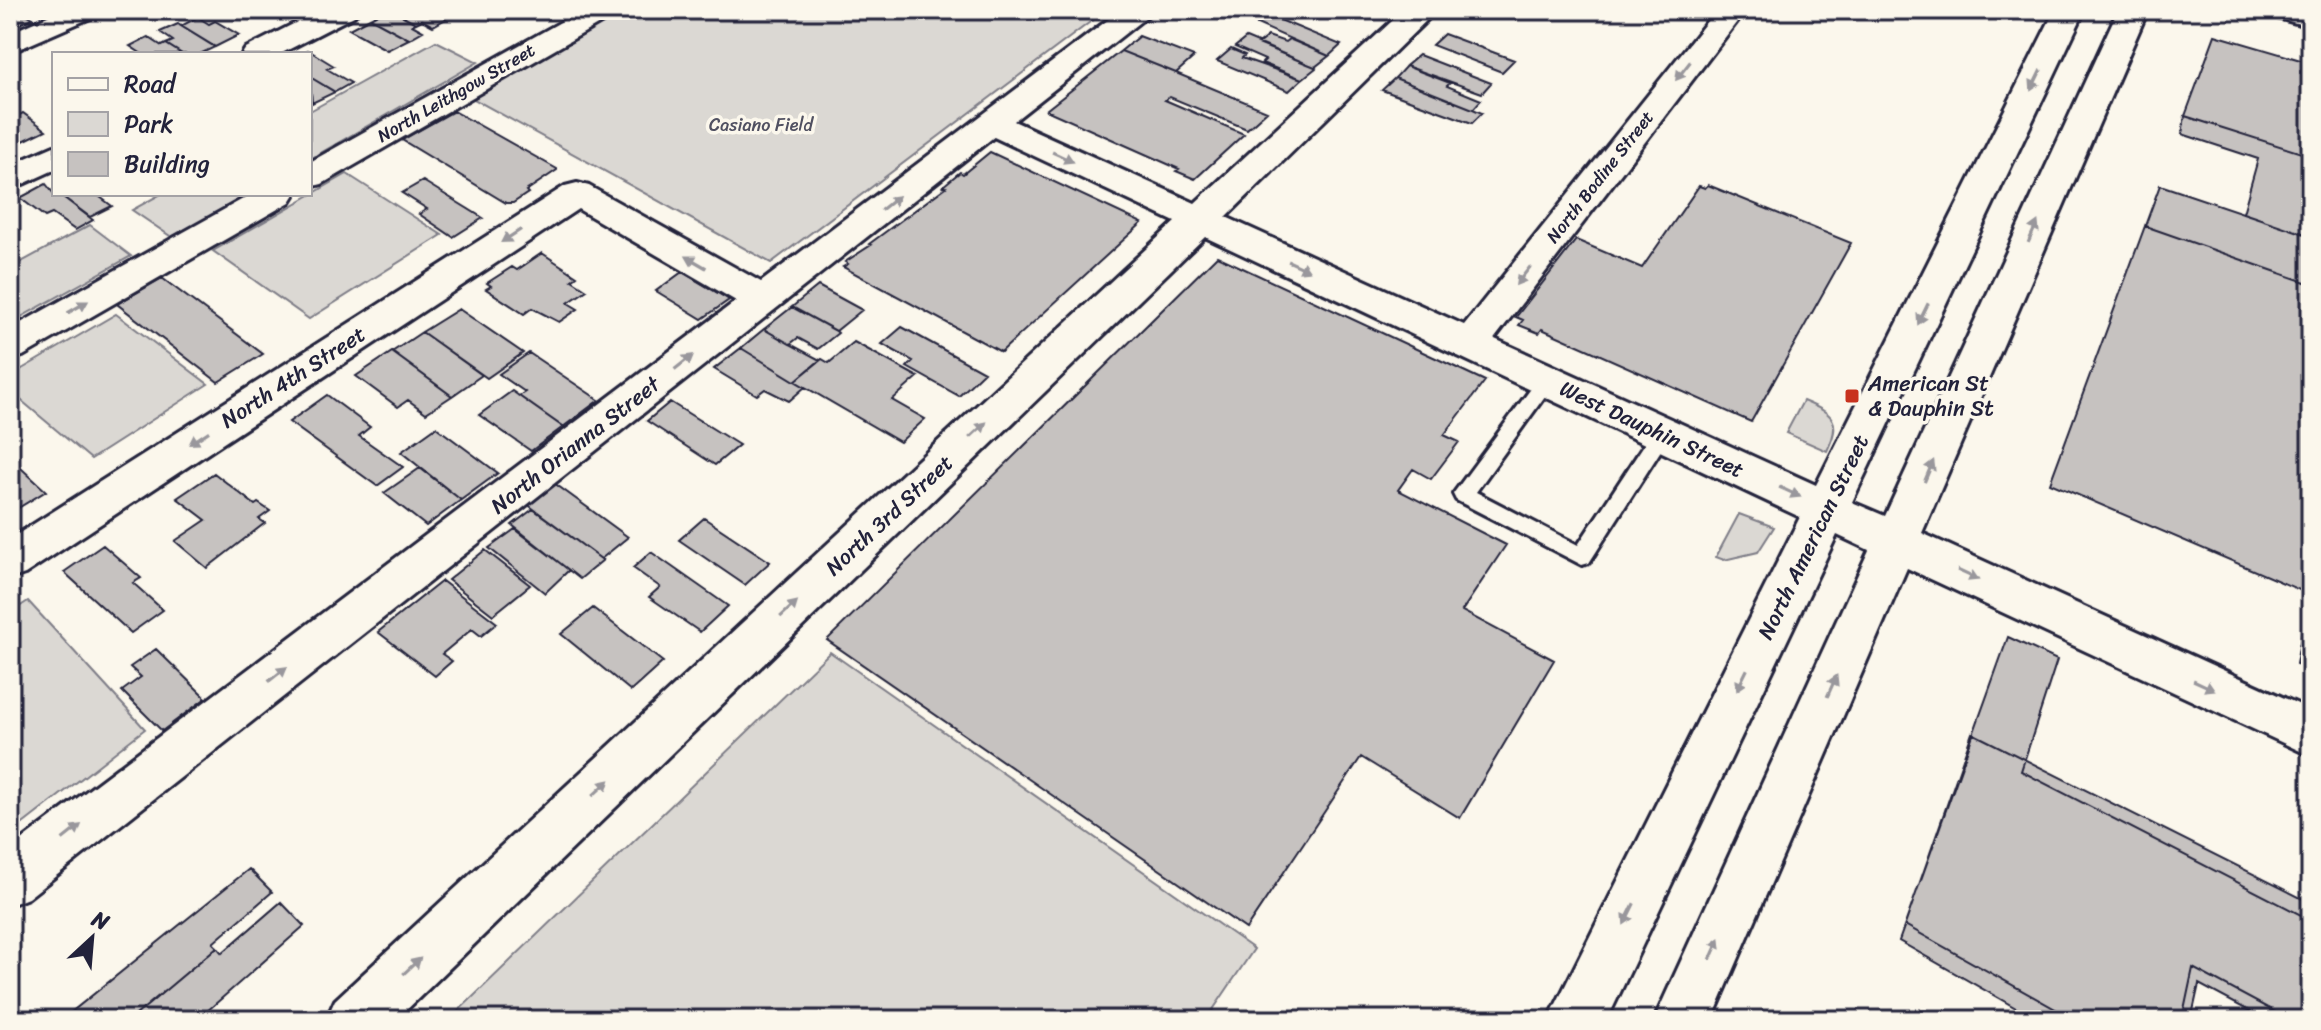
<svg xmlns="http://www.w3.org/2000/svg" width="2321" height="1030" viewBox="0 0 2321 1030" font-family="Sriracha,sans-serif">
<rect width="100%" height="100%" fill="#fbf7ec"/>
<filter id="ink" filterUnits="userSpaceOnUse"><feTurbulence type="fractalNoise" baseFrequency=".0125" numOctaves="2"/><feDisplacementMap in="SourceGraphic" scale="16" xChannelSelector="R" yChannelSelector="G"/><feConvolveMatrix kernelMatrix="1 2 1 2 8 2 1 2 1" color-interpolation-filters="sRGB"/></filter>
<g filter="url(#ink)">
<path fill="#dbd8d3" stroke="#7e7d87" stroke-width="2" d="M624,10H1106L771,263L472,98Z
M436,41L478,62L310,159V111Z
M347,174L442,235L309,319L213,251Z
M161,194H249L173,238L132,210Z
M90,225L131,256L10,323V268Z
M116,314L208,384L91,459L10,391V376Z
M1803,401C1834,414 1842,420 1827,451L1786,433Z
M1739,514L1774,527L1758,552L1724,560L1716,557Z
M28,601L145,729L10,834V613Z
M830,652L1254,949L1206,1020H449Z"/>
<path fill="#c6c2c0" stroke="#22223b" stroke-width="2" d="M20,10L33,18L10,28V11Z
M385,10H392L416,23L412,25L423,31L409,39L370,18Z
M392,10H434L449,17L433,26L422,20L416,23Z
M1268,15L1341,45L1329,56L1257,24Z
M198,17L209,24L215,21L239,35L215,47L181,26Z
M370,18L409,39L387,50L349,29Z
M178,24L181,26L215,47L200,54H182L166,44L173,41L160,32Z
M1444,34L1514,60L1502,72L1432,45Z
M2215,35L2311,63V156L2185,116Z
M1139,36L1194,57L1176,73L1121,51Z
M1268,36L1285,42L1289,39L1329,56L1315,67L1258,44Z
M148,37L162,46L166,44L182,54H142L130,46Z
M1246,38L1315,67L1316,68L1302,79L1262,63L1265,60L1235,47Z
M1231,49L1245,55L1242,58L1302,79L1289,91L1217,61Z
M308,50L334,66L327,69L351,83L335,92L310,77V54H301Z
M1121,51L1176,73L1267,111L1247,129L1170,97L1165,100L1244,134L1195,179L1176,171L1179,169L1046,110Z
M1419,55L1491,83L1482,93L1406,66Z
M1406,66L1450,83L1447,86L1481,100L1473,109L1395,78Z
M310,77L335,92L312,103Z
M1395,78L1473,109L1482,113L1472,123L1382,90Z
M10,111L17,116L23,113L46,130L19,143L10,137Z
M454,111L557,169V170L526,191L528,193L513,203H506L402,140Z
M2185,116L2311,156V236L2243,213L2258,159L2182,134Z
M990,152L1142,223L1001,352L843,267L848,264L845,262L871,245L869,244L946,187L943,186L960,172L963,174Z
M423,181L483,218L453,237L419,214L427,209L402,193Z
M46,184L54,194H59L93,220L75,230L52,214L45,217L20,198Z
M1708,185L1851,243L1751,422L1542,329L1539,333L1519,325L1523,320L1516,317L1576,240L1642,268L1699,186L1705,188Z
M2160,185L2311,236V284L2145,226Z
M59,194H96L112,206L90,217Z
M2145,226L2311,284V671L2296,664L2309,594L2050,483Z
M542,253L577,276L572,280L587,290L568,303L578,309L559,322L532,308L524,314L486,289L491,286L487,283L512,267L517,270Z
M1217,256L1485,381L1444,435L1459,442L1431,479L1413,469L1398,490L1506,545L1462,611L1554,660L1460,818L1361,757L1246,929L827,640Z
M682,272L726,298L729,300L702,319L656,291Z
M162,278L263,354L218,382L117,304Z
M818,286L862,310L836,331L792,307Z
M792,307L836,331L838,333L818,349L798,338L790,344L764,329Z
M459,309L523,353L487,378L422,332Z
M902,327L984,372L959,396L907,367L913,361L882,344Z
M764,329L790,344L820,360L795,381L741,348Z
M422,332L482,375L452,396L392,352Z
M854,342L918,377L892,400L925,419L900,442L795,381L822,359L829,363Z
M741,348L795,381L805,387L789,401L765,389L757,395L714,369Z
M392,352L452,396L426,413L408,400L398,407L356,376Z
M529,353L599,400L563,427L519,396L525,392L499,374Z
M512,391L563,427L531,451L479,415Z
M327,395L370,427L359,436L403,467L377,486L289,422Z
M670,402L739,445L715,465L647,421Z
M436,427L498,473L461,500L401,452Z
M10,458L46,491L10,513Z
M420,468L461,500L426,526L384,493Z
M214,473L255,505L258,503L270,511L259,519L265,523L207,568L175,541L206,520L177,498Z
M554,483L628,537L601,559L527,504Z
M533,509L601,559L603,560L580,579L512,525Z
M704,518L770,562L745,585L679,540Z
M515,529L569,570L545,593L489,548Z
M103,545L141,578L133,583L163,610L131,633L64,572Z
M485,550L530,585L493,615L448,580Z
M651,552L728,606L700,632L649,597L660,587L633,568Z
M442,581L497,623L481,636L472,629L442,654L452,661L435,676L378,632Z
M593,608L663,662L631,691L561,634Z
M2008,637L2057,660L2021,771L2311,920L2309,1020H2266L2199,984L2191,1020H2037L1899,941Z
M156,649L206,698L162,731L122,691L141,677L130,667Z
M1972,733L2311,903V982L2305,1020H2290L2193,968L2182,1020H2075L1905,925Z
M249,869L272,892L213,943L217,947L130,1020H74L69,1014Z
M281,902L304,926L197,1020H130L217,947L222,953Z"/>
<g fill="none" stroke-linecap="round" stroke-linejoin="round">
<defs>
<path id="service" d="M1547,373L1556,380L1553,385L1476,492L1578,545L1655,428H1669L1672,433L1589,563L1582,565L1456,500L1453,494L1541,375Z"/>
<path id="minor" d="M61,10H100L95,16L10,53V33Z
M321,10H359L354,16L280,54H242L246,48Z
M582,10H618L613,16L322,184L310,187V162Z
M1121,10H1155L28,898L10,905V849L736,301L578,209L25,574L10,579V539L565,186L577,183L589,186L761,282Z
M1716,10H1746L1482,355L1469,359L1456,355L1450,345L1456,335Z
M54,146V170L10,190V165Z
M252,194H295L290,202L23,356L10,360V329Z"/>
<path id="tertiary" d="M1404,10H1437L1226,217L1816,485L2055,10H2085L1852,502L1885,516L2118,10H2148L1922,533L2311,710V756L1907,568L1712,1020H1654L1869,550L1837,535L1607,1020H1548L1800,517L1205,237L396,1020H326L335,1000L1175,222L981,131L976,124L981,117L993,114L1005,117L1195,203Z
M2270,10H2311V27L2274,17Z"/>
</defs>
<use href="#service" stroke="#22223b" stroke-width="6"/>
<use href="#minor" stroke="#22223b" stroke-width="6"/>
<use href="#tertiary" stroke="#22223b" stroke-width="6"/>
<use href="#service" fill="#fbf7ec" fill-rule="evenodd"/>
<use href="#minor" fill="#fbf7ec" fill-rule="evenodd"/>
<use href="#tertiary" fill="#fbf7ec" fill-rule="evenodd"/>
</g>
<defs><path id="oneway-solid" d="M-6-.8H1V-3.2L6.5 0L1 3.2V.8H-6Z" transform="scale(2)"/></defs>
<g fill="#99979c">
<use href="#oneway-solid" transform="translate(1683 71) rotate(128)"/>
<use href="#oneway-solid" transform="translate(2036 80) rotate(116)"/>
<use href="#oneway-solid" transform="translate(1063 157) rotate(25)"/>
<use href="#oneway-solid" transform="translate(890 203) rotate(-38)"/>
<use href="#oneway-solid" transform="translate(2033 232) rotate(-66)"/>
<use href="#oneway-solid" transform="translate(511 236) rotate(147)"/>
<use href="#oneway-solid" transform="translate(696 262) rotate(-150)"/>
<use href="#oneway-solid" transform="translate(1299 266) rotate(25)"/>
<use href="#oneway-solid" transform="translate(1523 276) rotate(128)"/>
<use href="#oneway-solid" transform="translate(78 307) rotate(-30)"/>
<use href="#oneway-solid" transform="translate(1923 314) rotate(116)"/>
<use href="#oneway-solid" transform="translate(684 362) rotate(-38)"/>
<use href="#oneway-solid" transform="translate(978 430) rotate(-43)"/>
<use href="#oneway-solid" transform="translate(199 438) rotate(147)"/>
<use href="#oneway-solid" transform="translate(1929 471) rotate(-67)"/>
<use href="#oneway-solid" transform="translate(1790 492) rotate(25)"/>
<use href="#oneway-solid" transform="translate(1968 575) rotate(25)"/>
<use href="#oneway-solid" transform="translate(789 609) rotate(-43)"/>
<use href="#oneway-solid" transform="translate(278 674) rotate(-38)"/>
<use href="#oneway-solid" transform="translate(1742 680) rotate(116)"/>
<use href="#oneway-solid" transform="translate(2204 685) rotate(25)"/>
<use href="#oneway-solid" transform="translate(1832 686) rotate(-66)"/>
<use href="#oneway-solid" transform="translate(601 788) rotate(-43)"/>
<use href="#oneway-solid" transform="translate(72 832) rotate(-38)"/>
<use href="#oneway-solid" transform="translate(1629 914) rotate(116)"/>
<use href="#oneway-solid" transform="translate(1715 949) rotate(-66)"/>
<use href="#oneway-solid" transform="translate(412 966) rotate(-43)"/>
</g>
</g>
<rect fill="#c8321e" stroke="#fbf7ec" stroke-width="3" x="1844" y="388" width="16" height="16" rx="4"/>
<g text-anchor="middle" dominant-baseline="central" stroke-width="7" stroke-linejoin="round" paint-order="stroke">
<g font-size="18" fill="#22223b" stroke="#fbf7ec">
<text transform="translate(456 93) rotate(-30)">North Leithgow Street</text>
<text transform="translate(1600 177) rotate(-52)">North Bodine Street</text>
</g>
<g font-size="18" fill="#505061" stroke="#fbf7ec">
<text x="761" y="125">Casiano Field</text>
</g>
<g font-size="22" fill="#22223b" stroke="#fbf7ec">
<text transform="translate(293 377) rotate(-33)">North 4th Street</text>
<text transform="translate(1652 429) rotate(25)">West Dauphin Street</text>
<text transform="translate(575 445) rotate(-38)">North Orianna Street</text>
<text transform="translate(889 515) rotate(-43)">North 3rd Street</text>
<text transform="translate(1813 537) rotate(-64)">North American Street</text>
</g>
<g font-size="22" fill="#22223b" stroke="#fbf7ec" text-anchor="start">
<text x="1868" y="383">American St<tspan x="1868" dy="25">&amp; Dauphin St</tspan></text>
</g>
</g>
<rect width="2321" height="1030" fill="none" stroke="#fbf7ec" stroke-width="40"/>
<rect x="20" y="20" width="2281" height="990" fill="none" stroke="#22223b" stroke-width="3" filter="url(#ink)"/>
<rect x="52" y="52" width="260" height="144" fill="#fbf7ec" stroke="#a4a2a5" stroke-width="2"/>
<rect x="68" y="78" width="40" height="12" fill="#fbf7ec" stroke="#a4a2a5" stroke-width="2"/>
<text x="124" y="92" font-size="24" fill="#22223b">Road</text>
<rect x="68" y="112" width="40" height="24" fill="#dbd8d3" stroke="#a4a2a5" stroke-width="2"/>
<text x="124" y="132" font-size="24" fill="#22223b">Park</text>
<rect x="68" y="152" width="40" height="24" fill="#c6c2c0" stroke="#a4a2a5" stroke-width="2"/>
<text x="124" y="172" font-size="24" fill="#22223b">Building</text>
<g transform="translate(92 938) rotate(26)" stroke="#fbf7ec" stroke-width="6" paint-order="stroke">
<path d="M0-6L14 30L0 20L-14 30Z" fill="#22223b"/>
<text y="-12" font-size="22" font-weight="bold" text-anchor="middle" fill="#22223b">N</text>
</g>
</svg>
